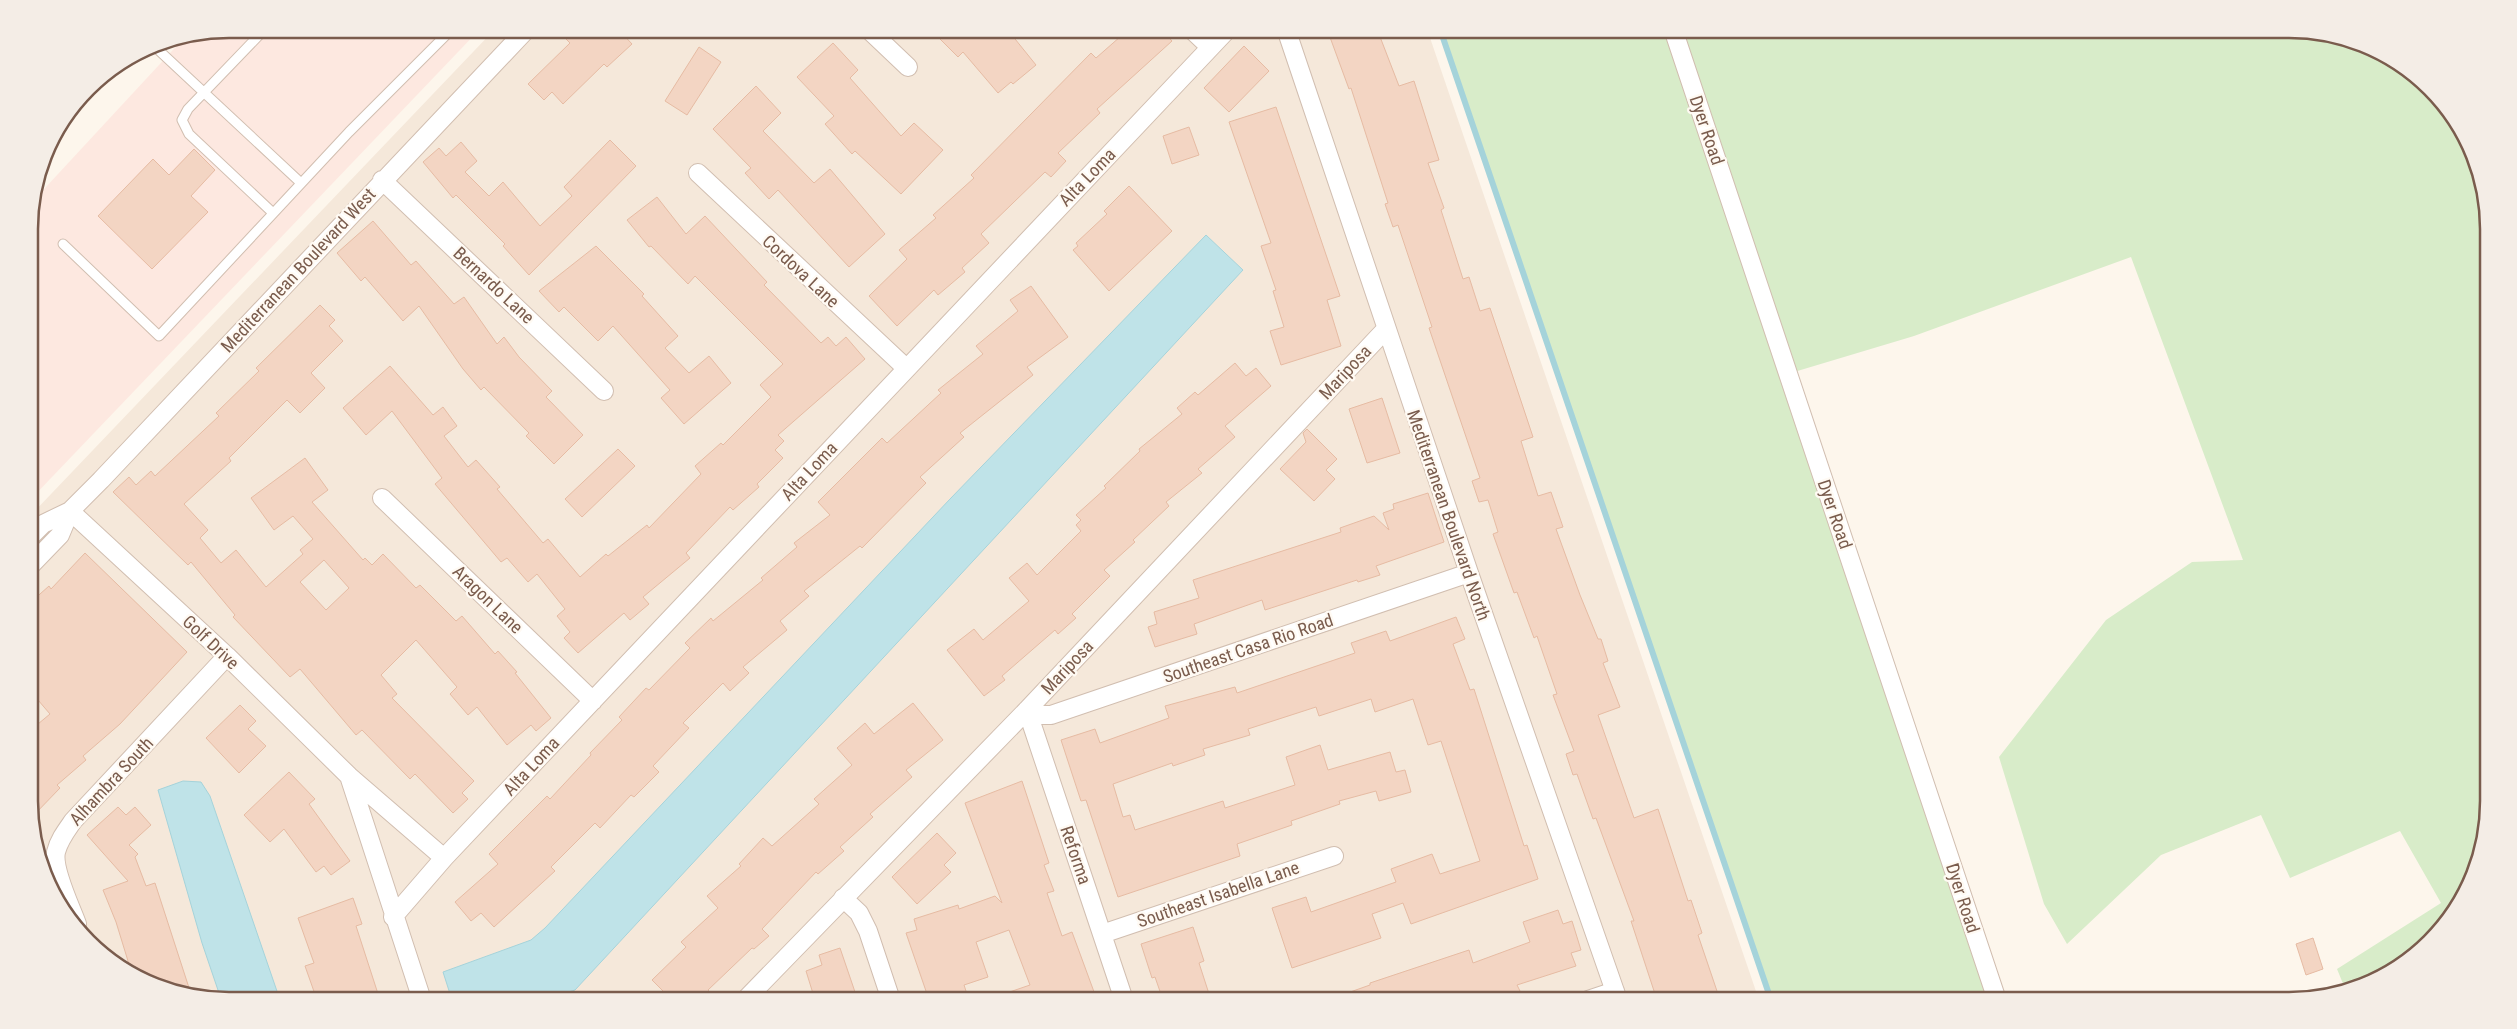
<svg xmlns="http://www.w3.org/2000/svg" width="2517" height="1029" viewBox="0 0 2517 1029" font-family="'Roboto Condensed',sans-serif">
<rect width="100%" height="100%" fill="#fdf6ec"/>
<path fill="#f5e8da" d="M495,29H1427L1759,1000H228L164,990L117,966L78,932L49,889L33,839L31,515Z
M1439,29H1442L1757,957L1774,1000H1771Z"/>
<path fill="#fde8e0" d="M228,29H480L31,499L29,215L33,201L184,38Z"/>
<path fill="#d8ecc9" d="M1442,29H2289L2353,39L2400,63L2439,97L2468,140L2487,202L2488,801L2478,865L2447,922L2410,959L2353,990L2346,991L2337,969L2441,903L2400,831L2290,878L2261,815L2161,855L2067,944L2044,904L1999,757L2106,620L2192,562L2243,560L2131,257L1914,336L1784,375L2001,1000H1774L1757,957Z"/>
<path fill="#bfe3e8" stroke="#a5d3da" d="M1206,235L1243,270L575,990L542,1000H452L443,972L531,940L545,928L950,499Z
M183,781L201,782L210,796L280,1000L221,999L202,943L158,790Z"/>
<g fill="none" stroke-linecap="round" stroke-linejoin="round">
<path stroke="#a5d3da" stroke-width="6" d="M1440,29L1771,1000"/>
</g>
<path fill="#f3d5c3" stroke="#e6bba3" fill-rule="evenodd" d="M577,29H618L632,44L607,67L604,64L563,104L552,92L544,100L528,84L570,43L566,39Z
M930,29H1007L1036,65L1013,84L1011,82L998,93L963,52L958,57Z
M1129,29H1161L1172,41L1097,109L1100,113L1058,153L1066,161L1051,177L1045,172L981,234L989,243L962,268L965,272L938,295L934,290L897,326L869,296L907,259L899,250L936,218L933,215L974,178L971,175L1091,53L1096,58Z
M1327,29H1377L1399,86L1414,81L1439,160L1428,163L1444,208L1441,210L1463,279L1469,277L1480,311L1490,308L1533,437L1521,441L1538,496L1551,492L1563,527L1556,529L1580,595L1598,639H1601L1608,661L1603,663L1620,707L1598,715L1634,818L1658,809L1688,901L1691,900L1702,933L1698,935L1720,1000H1657L1631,921H1634L1613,864L1596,818L1593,819L1577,774L1573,775L1566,754L1574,751L1553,695L1557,694L1537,636L1534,638L1517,592L1514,593L1493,534L1498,532L1488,500L1479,502L1472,481L1480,478L1429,328L1432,327L1398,225L1393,227L1385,204L1388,203L1351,88L1349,89Z
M833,43L858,70L850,78L901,136L914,123L943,150L901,194L855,151L852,154L825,124L834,116L797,77Z
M1244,46L1269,71L1229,112L1204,88Z
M699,47L721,62L687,115L665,101Z
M756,86L781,113L763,131L814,183L830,169L885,234L849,267L778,190L769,199L745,173L751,168L713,129Z
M1276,107L1340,296L1327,300L1341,346L1281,365L1270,331L1284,327L1273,291L1276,290L1261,246L1271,243L1229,122Z
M1189,127L1199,155L1172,164L1163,136Z
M610,140L636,166L529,275L503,246L505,244L456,195L453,198L423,162L439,148L446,156L461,142L477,161L465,172L489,196L503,182L540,226L572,196L564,187Z
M194,149L215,170L191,196L208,212L152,269L98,216L153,159L169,175Z
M1129,186L1172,231L1109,291L1073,250L1078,246L1076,243L1107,214L1104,211Z
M657,197L686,234L705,216L767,282L764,285L821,343L828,337L836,346L846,337L865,359L778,435L784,441L775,450L783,458L757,484L759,487L733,510L730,507L686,553L690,558L643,597L649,604L630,620L624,613L578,653L564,638L570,632L557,616L565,609L537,574L528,582L507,558L501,562L435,484L442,478L392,411L366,435L343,408L390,366L433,415L443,407L457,426L444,436L468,467L476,460L500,487L497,489L543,543L548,539L580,577L606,554L608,556L647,525L649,528L701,474L695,466L721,443L723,445L771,397L760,385L783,364L695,276L688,284L651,246L649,247L627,220Z
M373,221L411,265L416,261L454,304L464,297L497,344L504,337L519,357L552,391L546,397L583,435L554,464L526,436L529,433L484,387L481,390L463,369L419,306L403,321L365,277L361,281L337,253Z
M596,246L644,294L642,296L678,336L665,348L689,373L709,356L731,383L684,424L661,398L670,390L613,326L598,341L564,307L559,312L539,291Z
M1031,286L1068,337L1027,367L1033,375L960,433L964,437L920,477L926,483L862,548L860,546L804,591L809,596L780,621L787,630L743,667L749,673L730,691L723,683L683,723L689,728L653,766L659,772L634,797L631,795L600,828L595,823L551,867L555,871L494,927L481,913L471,921L455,902L498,864L489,854L547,796L550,799L591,755L590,753L622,720L619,717L646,688L649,690L690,648L685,643L711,618L713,621L763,580L761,578L797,547L794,543L830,515L818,502L882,438L887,443L941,393L938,390L983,354L976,346L1018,311L1010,300Z
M320,305L335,320L329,326L343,341L311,373L325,388L300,413L287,400L229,458L231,461L184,504L208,530L200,538L221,563L236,550L266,587L303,554L300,550L313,539L293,516L274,530L251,498L305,458L328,490L312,502L363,560L365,558L372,565L383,554L416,588L420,585L456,621L462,616L495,654L498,651L517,672L515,673L551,718L536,731L531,725L507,745L477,707L468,715L450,694L457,687L416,640L381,675L397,694L392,698L474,781L462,793L468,799L453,813L415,774L410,779L362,730L356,735L300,669L290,677L233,617L235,615L191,562L188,565L113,492L129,477L136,485L151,471L155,476L219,416L216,413L259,371L256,368ZM324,560L349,588L326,610L300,582Z
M1235,363L1246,376L1256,368L1271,386L1225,426L1235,437L1198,469L1202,473L1166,502L1169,506L1133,540L1135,542L1104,570L1110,576L1072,614L1076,618L1058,634L1055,630L1002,676L1005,680L984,696L947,650L974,629L983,640L1029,601L1009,578L1027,563L1037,575L1081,531L1076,525L1081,520L1076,515L1106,488L1104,486L1140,451L1139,449L1182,414L1177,408L1195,392L1198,395Z
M1382,398L1400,453L1367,463L1349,409Z
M1307,429L1337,459L1326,470L1335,479L1314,501L1280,469L1306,442L1303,433Z
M618,449L635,466L582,517L565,499Z
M1428,493L1444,542L1376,566L1380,575L1358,582L1357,580L1265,610L1262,600L1194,624L1197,634L1155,647L1148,627L1157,624L1154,612L1199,598L1193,580L1341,532L1340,528L1374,516L1389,530L1383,513L1394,509L1393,504Z
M85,553L187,652L120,724L83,756L86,760L57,785L60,788L32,817V729L50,714L32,693L31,602L49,586L51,589Z
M1456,617L1465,639L1453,644L1470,690L1474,689L1524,846L1527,845L1538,879L1411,924L1403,903L1372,914L1381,938L1292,968L1272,908L1306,897L1311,912L1396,882L1391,869L1432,854L1440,874L1480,861L1441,741L1428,745L1413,699L1375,712L1371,699L1319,716L1316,707L1248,729L1250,735L1203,749L1205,755L1173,766L1172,763L1113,784L1123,817L1130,815L1135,830L1223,801L1225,808L1295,785L1286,757L1320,745L1328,770L1390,752L1396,772L1405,770L1411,792L1379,801L1376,791L1339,801L1340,804L1291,821L1292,825L1237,844L1240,856L1118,897L1086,800L1081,801L1061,740L1095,729L1100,743L1169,718L1165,706L1235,687L1237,693L1355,653L1351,643L1386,631L1390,641Z
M913,703L943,740L906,770L912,777L870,814L873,817L840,847L844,851L818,874L816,872L762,929L769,936L754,949L752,948L708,990L709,991L700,1000H652L663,991L652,980L686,947L681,942L718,908L707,896L741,866L739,864L763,838L772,846L819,804L814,799L852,765L837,748L865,723L874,734Z
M240,705L256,721L248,729L266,746L239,773L206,738Z
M289,772L315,799L309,804L350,861L331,875L324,866L316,872L284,829L270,842L244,815Z
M1022,781L1049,863L1044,865L1054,891L1047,893L1062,936L1072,932L1097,1000H996L995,997L1030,985L1009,930L976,942L988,977L964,985L969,1000H927V994L906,933L917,930L914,919L958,905L959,909L995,896L1002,903L965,803Z
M118,807L126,815L135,807L151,825L129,845L138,854L135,857L146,886L155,883L191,994L164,990L132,974L116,922L103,890L128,881L87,835Z
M937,833L956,853L944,865L951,872L917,904L892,877Z
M353,898L362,924L356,926L380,1000H317L305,966L314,963L298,918Z
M1558,910L1563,924L1572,921L1581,950L1571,953L1576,966L1517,985L1520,991L1499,999L1498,995L1483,1000H1337L1336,997L1370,985V983L1469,950L1473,963L1530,942L1523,922Z
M1193,927L1204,961L1199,963L1211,1000H1163L1155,977L1152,978L1141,944Z
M2313,938L2323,969L2306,975L2296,944Z
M840,948L855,992L831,1000H815L806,971L822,965L819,955Z"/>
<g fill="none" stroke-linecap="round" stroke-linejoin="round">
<defs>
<path id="lane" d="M265,29L188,109L182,120L189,134L273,213
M152,44L301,183
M63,244L159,336L349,132L452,29"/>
<path id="street" d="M868,29L908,67
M1191,29L1210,47
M1286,29L1469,573L1618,1000
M1673,29L1997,1000
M698,173L906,368
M382,180L604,391
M382,498L593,701
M70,511L227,656L349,776L444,858
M31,536L43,524L70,511L101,480L527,29
M31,565L60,535L70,511
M1027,710L1041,715H1051L1469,573
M1027,710L1124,1000
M349,776L422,1000
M843,898L859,913L868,931L891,1000
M393,917L444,858L1228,29
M75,927L77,924C71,907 52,869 56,852C59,840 66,831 73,821L227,656
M1102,934L1334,856
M745,1000L1027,710L1386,329
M1588,1000L1615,991"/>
</defs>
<use href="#lane" stroke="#d1beb0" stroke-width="11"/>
<use href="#street" stroke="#d1beb0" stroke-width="20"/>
<use href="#lane" stroke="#fff" stroke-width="9"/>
<use href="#street" stroke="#fff" stroke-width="18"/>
</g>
<g text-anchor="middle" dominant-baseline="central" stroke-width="4.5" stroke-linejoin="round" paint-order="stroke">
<g font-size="18" fill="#7a5c4d" stroke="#fffaf3">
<text transform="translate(1707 130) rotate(71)">Dyer Road</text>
<text transform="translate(1087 177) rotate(-46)">Alta Loma</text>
<text transform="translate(298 270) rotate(-47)">Mediterranean Boulevard West</text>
<text transform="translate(801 271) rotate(43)">Cordova Lane</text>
<text transform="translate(494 285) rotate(43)">Bernardo Lane</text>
<text transform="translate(1345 372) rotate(-47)">Mariposa</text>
<text transform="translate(809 471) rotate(-47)">Alta Loma</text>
<text transform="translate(1835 514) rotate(71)">Dyer Road</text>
<text transform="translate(1449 515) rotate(71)">Mediterranean Boulevard North</text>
<text transform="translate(488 599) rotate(44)">Aragon Lane</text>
<text transform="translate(211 642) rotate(43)">Golf Drive</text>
<text transform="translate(1248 648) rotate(-19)">Southeast Casa Rio Road</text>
<text transform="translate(1067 667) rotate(-47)">Mariposa</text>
<text transform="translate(531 766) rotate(-47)">Alta Loma</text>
<text transform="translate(111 781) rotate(-47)">Alhambra South</text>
<text transform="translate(1076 855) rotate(71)">Reforma</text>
<text transform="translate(1218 894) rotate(-19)">Southeast Isabella Lane</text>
<text transform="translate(1963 898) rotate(72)">Dyer Road</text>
</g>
</g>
<path d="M0 0H2517V1029H0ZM229 38H2289A191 191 0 0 1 2480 229V801A191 191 0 0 1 2289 992H229A191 191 0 0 1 38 801V229A191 191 0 0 1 229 38Z" fill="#f4ede6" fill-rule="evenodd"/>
<path fill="none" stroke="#7a5c4d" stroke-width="2.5" d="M229 38H2289A191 191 0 0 1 2480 229V801A191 191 0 0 1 2289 992H229A191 191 0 0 1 38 801V229A191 191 0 0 1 229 38Z"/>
</svg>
